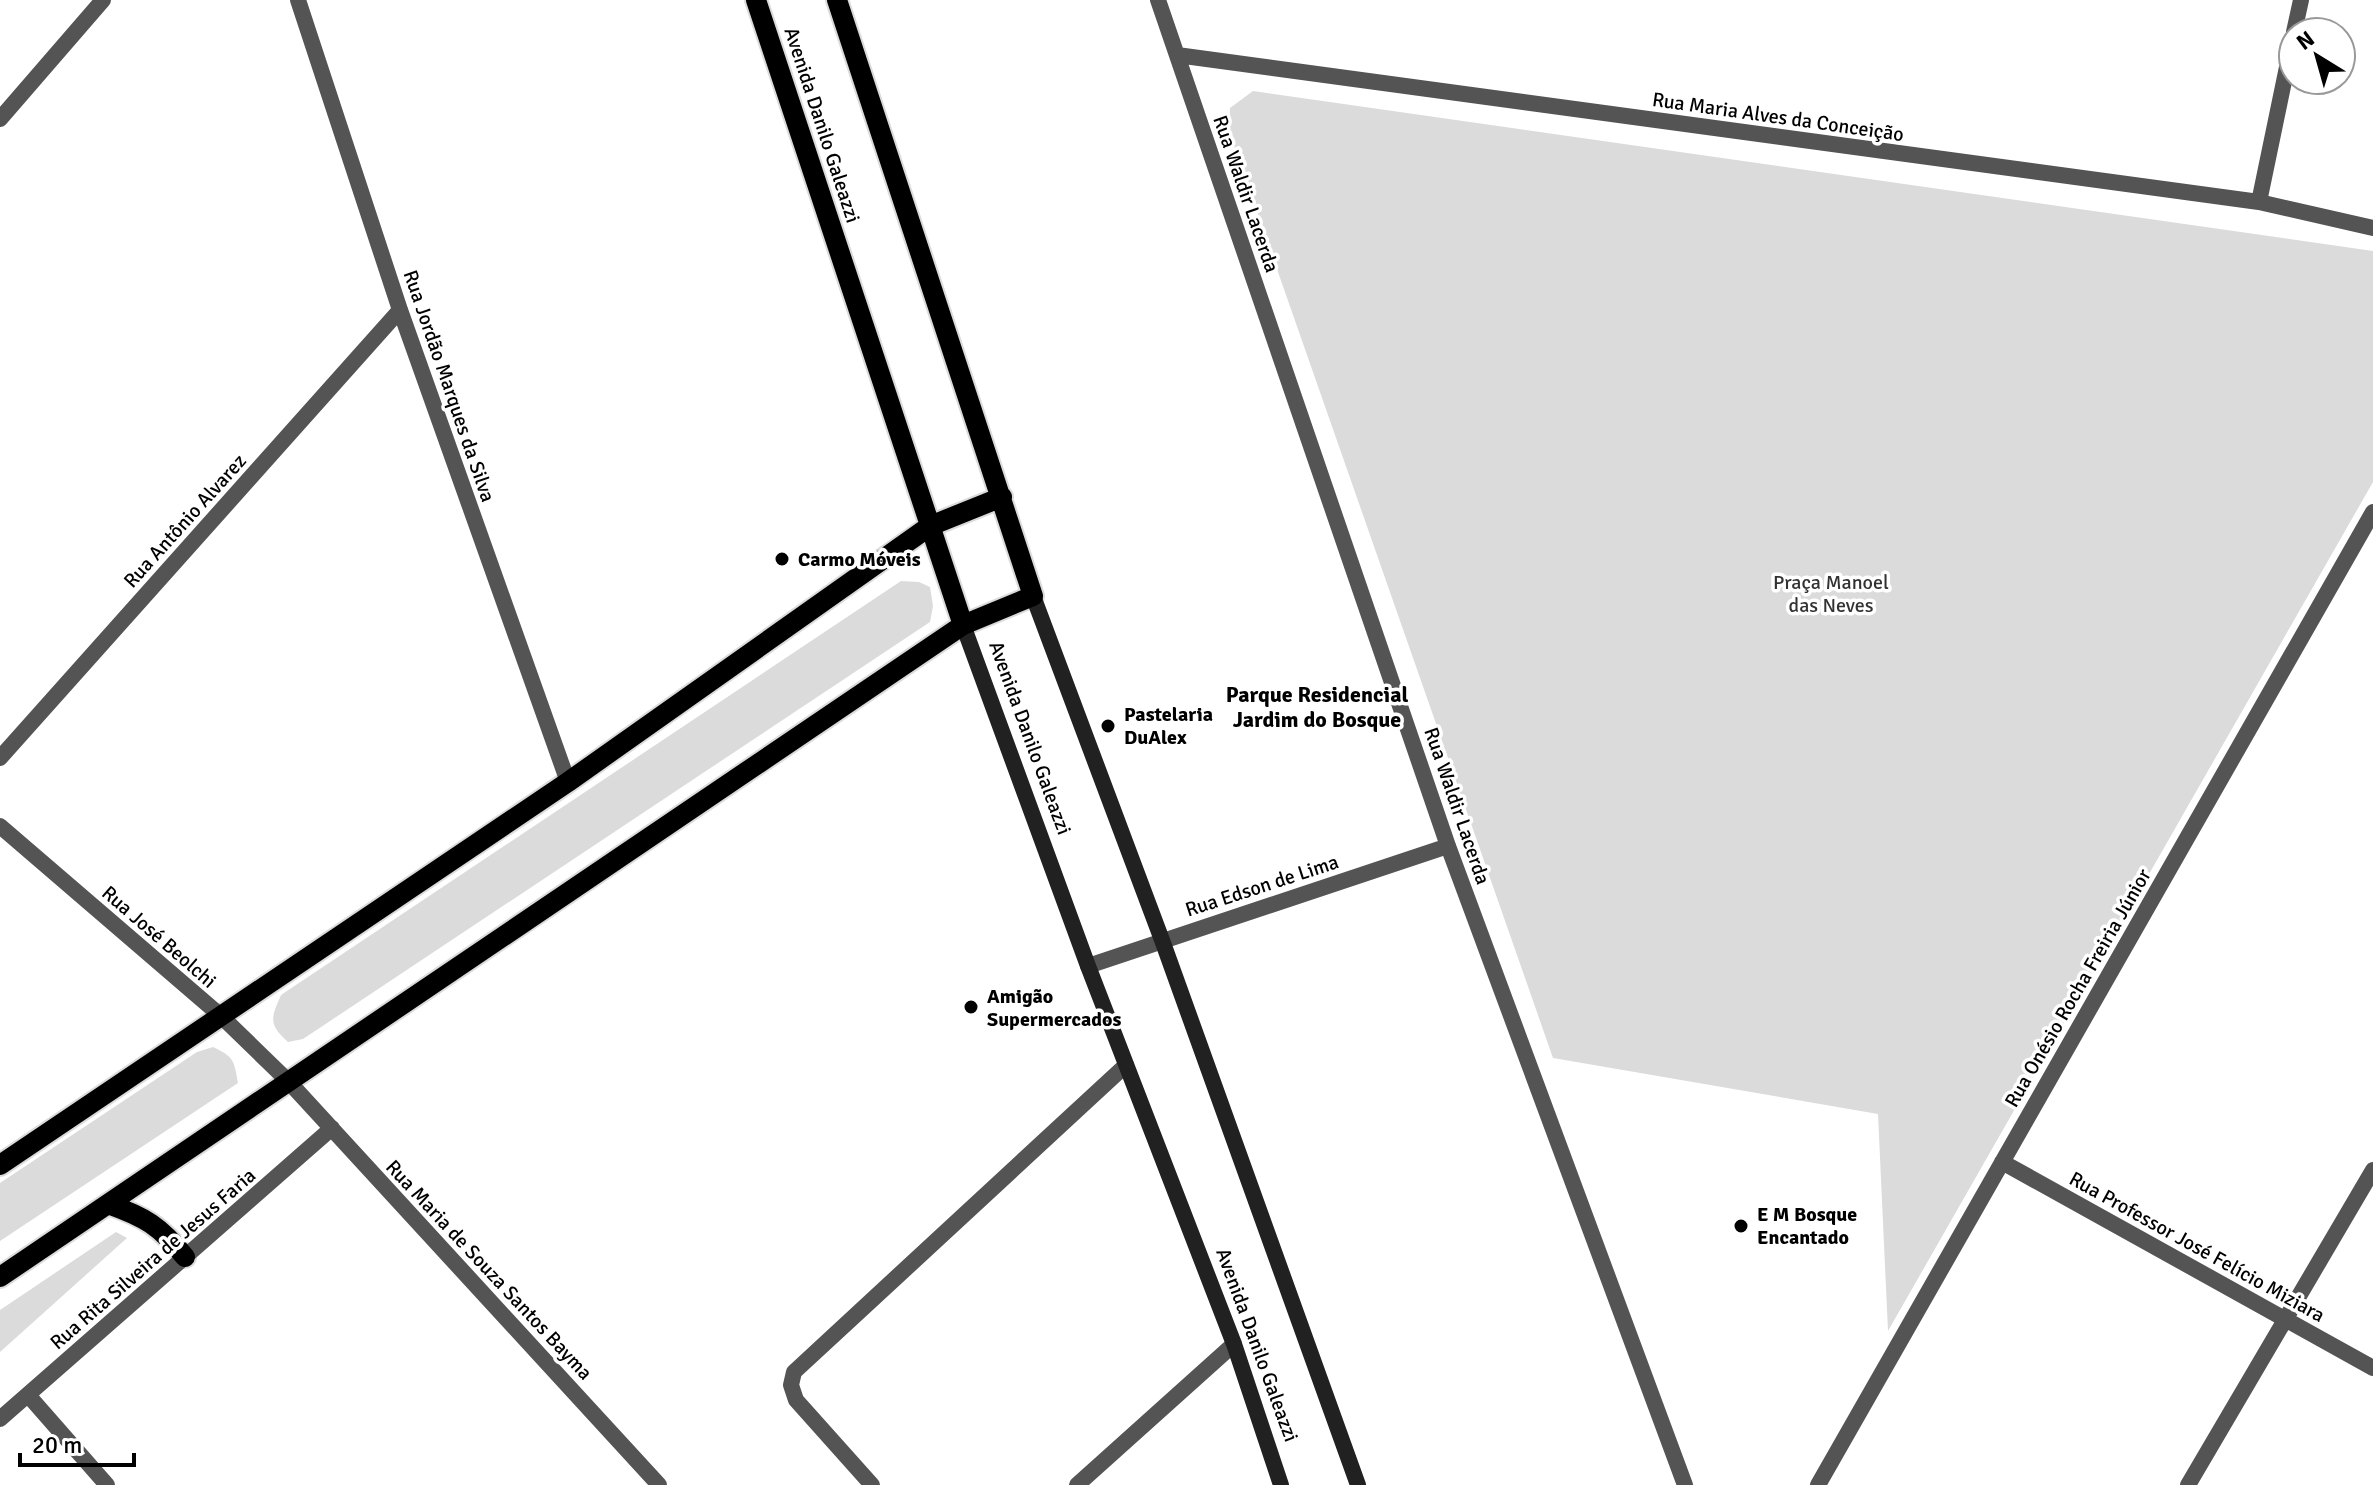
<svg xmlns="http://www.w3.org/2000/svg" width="2373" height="1485" viewBox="0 0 2373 1485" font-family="Signika,sans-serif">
<rect width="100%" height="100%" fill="#fff"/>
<path fill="#dbdbdb" d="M1253,91L2373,251V482L1888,1331L1878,1114L1553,1058L1229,132L1230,108Z
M901,581L919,582L930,587L933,606L930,622L303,1039L288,1042C268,1024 271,1018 281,995Z
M213,1047C234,1057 234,1060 238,1083L0,1241V1183L197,1052Z
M116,1232L127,1238L0,1352V1310Z"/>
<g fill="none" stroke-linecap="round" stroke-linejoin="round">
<defs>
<path id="primary" d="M756,0L963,625
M0,1165L568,782L930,526L1002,497
M108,1204C145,1217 160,1226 185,1257
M0,1277L963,625L1033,596L837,0"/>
</defs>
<use href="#primary" stroke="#dbdbdb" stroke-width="24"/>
<path stroke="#545454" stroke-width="16" d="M872,1485L796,1400L791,1385L794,1372L1126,1065"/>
<path stroke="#545454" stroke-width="16" d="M298,0L400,310L568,782
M1158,0L1448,846L1685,1485
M2294,32L2301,0
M1177,55L2259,202L2373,228
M0,119L103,0
M2259,202L2293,38
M0,758L400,310
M0,826L221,1016L289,1082L659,1485
M1088,966L1448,846
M2002,1162L2373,1368
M28,1395L107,1485
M0,1419L332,1128
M1077,1485L1234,1344
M1818,1485L2373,512
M2188,1485L2373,1170"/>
<path stroke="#212121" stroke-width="16" d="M1033,596L1162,940L1358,1485
M963,625L1088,966L1234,1344L1281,1485"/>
<use href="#primary" stroke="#000" stroke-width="20"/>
</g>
<g fill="#000" stroke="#fff" stroke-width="3">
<circle cx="782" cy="559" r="8"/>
<circle cx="1108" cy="726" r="8"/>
<circle cx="971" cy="1007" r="8"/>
<circle cx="1741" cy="1226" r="8"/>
</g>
<g text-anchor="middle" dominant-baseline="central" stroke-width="7" stroke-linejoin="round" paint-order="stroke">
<g font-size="20" fill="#000" stroke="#fff">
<text transform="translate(1778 117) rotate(8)">Rua Maria Alves da Conceição</text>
<text transform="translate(822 125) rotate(72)">Avenida Danilo Galeazzi</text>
<text transform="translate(1246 194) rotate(71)">Rua Waldir Lacerda</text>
<text transform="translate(449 386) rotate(71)">Rua Jordão Marques da Silva</text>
<text transform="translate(185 521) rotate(-48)">Rua Antônio Alvarez</text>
<text transform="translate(1030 738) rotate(70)">Avenida Danilo Galeazzi</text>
<text transform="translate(1457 806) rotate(71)">Rua Waldir Lacerda</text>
<text transform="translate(1262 886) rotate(-18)">Rua Edson de Lima</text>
<text transform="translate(159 937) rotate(41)">Rua José Beolchi</text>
<text transform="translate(2078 988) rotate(-60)">Rua Onésio Rocha Freiria Júnior</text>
<text transform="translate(2197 1247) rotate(29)">Rua Professor José Felício Miziara</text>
<text transform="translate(153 1259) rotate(-41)">Rua Rita Silveira de Jesus Faria</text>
<text transform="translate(489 1270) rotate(47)">Rua Maria de Souza Santos Bayma</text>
<text transform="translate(1257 1345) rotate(70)">Avenida Danilo Galeazzi</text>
</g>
<g font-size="20" font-weight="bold" fill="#000" stroke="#fff" text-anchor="start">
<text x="798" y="559">Carmo Móveis</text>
<text x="1124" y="714">Pastelaria<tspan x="1124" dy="23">DuAlex</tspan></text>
<text x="987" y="996">Amigão<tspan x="987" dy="23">Supermercados</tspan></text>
<text x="1757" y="1214">E M Bosque<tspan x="1757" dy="23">Encantado</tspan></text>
</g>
<g font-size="20" fill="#323232" stroke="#fff">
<text x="1831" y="582">Praça Manoel<tspan x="1831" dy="23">das Neves</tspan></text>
</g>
<g font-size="22" font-weight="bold" fill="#000" stroke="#fff">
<text x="1317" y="694">Parque Residencial<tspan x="1317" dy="25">Jardim do Bosque</tspan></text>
</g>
</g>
<g transform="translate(2317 56) rotate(323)"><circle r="38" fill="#ffffff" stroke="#999999" stroke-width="2"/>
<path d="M0-6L14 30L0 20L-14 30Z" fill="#000000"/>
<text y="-12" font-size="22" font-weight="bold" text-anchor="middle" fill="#000000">N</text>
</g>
<path d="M20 1453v12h114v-12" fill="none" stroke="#000000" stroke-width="4"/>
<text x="32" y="1453" font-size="24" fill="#000000" stroke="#ffffff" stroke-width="6" paint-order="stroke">20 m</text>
</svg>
